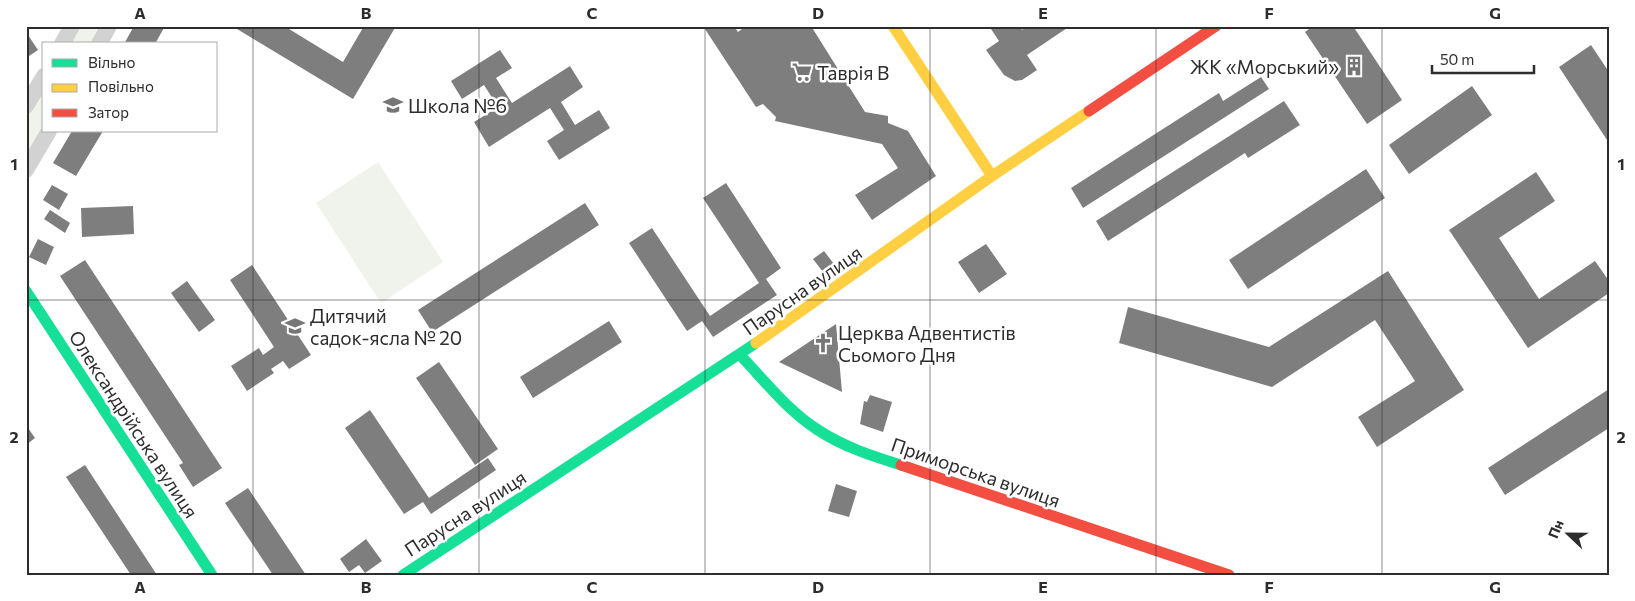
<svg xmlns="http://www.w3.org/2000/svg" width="1635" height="601" viewBox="0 0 1635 601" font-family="Commissioner,sans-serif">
<rect width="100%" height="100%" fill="#fff"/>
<path fill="#f0f3eb" d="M78,26H104L94,44H68Z
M44,86V131L26,162V117Z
M378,162L443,262L381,303L316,203Z"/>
<path fill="#7e7e7e" d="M134,26H165L155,44H124Z
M232,26H290L289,29L343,62L364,26H396L353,99Z
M703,26H734L738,32L746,26H811L865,112L888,116V123L908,131L936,176L872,220L855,195L898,168L882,144L775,121L776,117L763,104L756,107Z
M989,26H1021L1022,30L1027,26H1070L1027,55L1037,70L1022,80L1015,81L1004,75L986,50L999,41Z
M1313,26H1353L1402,100L1367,124L1305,32Z
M26,32L38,50L26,58Z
M1591,45L1609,72V143L1559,67Z
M500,50L512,68L496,78L512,103L570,66L583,87L561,102L575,125L599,110L610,128L559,160L547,141L564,130L550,108L489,147L474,122L498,107L484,85L462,99L451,81Z
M1261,77L1269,89L1083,208L1071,188L1219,93L1223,101Z
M1472,86L1492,115L1409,174L1389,145Z
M1284,101L1300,125L1248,158L1245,153L1108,241L1096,221Z
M72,131H103L76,176L53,163Z
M1366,169L1385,198L1248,289L1229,260Z
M1536,172L1555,201L1499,238L1539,299L1595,261L1609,281V293L1528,348L1449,230Z
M726,183L781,268L766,279L777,295L713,337L702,321L687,331L629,243L652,228L710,316L759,283L703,198Z
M52,185L68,194L59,210L43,200Z
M585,203L599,225L432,332L418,310Z
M133,206L134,234L82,237L81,208Z
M50,210L70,223L65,233L44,219Z
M38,239L54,247L46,265L29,257Z
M986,244L1007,274L979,293L958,262Z
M824,251L834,264L823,272L813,259Z
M85,260L222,468L193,487L179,465L183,463L60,276Z
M252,265L311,355L289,369L283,361L271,369L274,373L247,391L231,366L259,348L263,355L274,347L230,280Z
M1388,271L1464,390L1377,447L1358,417L1415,381L1375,320L1272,387L1119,343L1128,307L1269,347Z
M187,281L215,320L199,332L171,293Z
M609,321L622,342L533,398L520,377Z
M836,324L842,392L779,362Z
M439,362L498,449L475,465L416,378Z
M1609,389V428L1505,495L1488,468Z
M870,395L892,402L883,432L860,424L864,401L867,402Z
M370,410L429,498L488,458L496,470L431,514L423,502L404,514L345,428Z
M26,425L35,438L26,445Z
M85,465L157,575H131L66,477Z
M836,484L857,491L849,517L828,511Z
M248,488L306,575H273L225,503Z
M366,539L382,561L365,573L359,565L349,572L340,559Z"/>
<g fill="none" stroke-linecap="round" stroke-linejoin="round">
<path stroke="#d2d2d2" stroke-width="16" d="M62,44L72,26
M99,44L109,26
M26,106L44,76
M26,170L49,131"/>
<path stroke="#16e098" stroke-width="11" d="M26,291L212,575
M740,355C765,381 788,411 818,430C844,447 872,456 901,465
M403,575L756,343"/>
<path stroke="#ffcf43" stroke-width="11" d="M893,26L992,176
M756,343L992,176L1089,111"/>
<path stroke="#f24e42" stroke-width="11" d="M1089,111L1216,26
M901,465L1229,575"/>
</g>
<path fill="none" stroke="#2d2d2d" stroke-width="1" stroke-opacity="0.55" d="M253,26V575M479,26V575M705,26V575M930,26V575M1156,26V575M1382,26V575M26,300H1609"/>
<defs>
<symbol id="building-bare" viewBox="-9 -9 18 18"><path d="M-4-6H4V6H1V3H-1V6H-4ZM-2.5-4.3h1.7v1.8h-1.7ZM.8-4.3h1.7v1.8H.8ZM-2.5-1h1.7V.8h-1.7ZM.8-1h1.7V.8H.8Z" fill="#767676" stroke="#fff" stroke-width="2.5" paint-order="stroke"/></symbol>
<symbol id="supermarket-bare" viewBox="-9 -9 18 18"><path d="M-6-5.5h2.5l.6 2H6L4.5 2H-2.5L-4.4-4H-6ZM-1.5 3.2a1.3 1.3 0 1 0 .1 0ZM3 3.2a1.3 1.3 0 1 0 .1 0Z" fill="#767676" stroke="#fff" stroke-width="2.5" paint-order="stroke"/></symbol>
<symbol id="school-bare" viewBox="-9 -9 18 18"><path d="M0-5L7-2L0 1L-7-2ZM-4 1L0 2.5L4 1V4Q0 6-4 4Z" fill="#767676" stroke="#fff" stroke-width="2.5" paint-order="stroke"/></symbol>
<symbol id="church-bare" viewBox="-9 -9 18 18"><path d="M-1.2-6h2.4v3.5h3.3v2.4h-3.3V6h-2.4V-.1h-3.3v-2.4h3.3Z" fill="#767676" stroke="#fff" stroke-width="2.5" paint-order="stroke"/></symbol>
</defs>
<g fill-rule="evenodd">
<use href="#building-bare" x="1340" y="52" width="28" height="28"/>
<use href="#supermarket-bare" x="788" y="58" width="28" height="28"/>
<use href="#school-bare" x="379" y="91" width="28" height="28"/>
<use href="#school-bare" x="281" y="312" width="28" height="28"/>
<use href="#church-bare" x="809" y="329" width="28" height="28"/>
</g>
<g text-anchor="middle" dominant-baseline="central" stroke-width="5" stroke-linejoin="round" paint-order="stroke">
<g font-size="19" fill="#2d2d2d" stroke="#fff" text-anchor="start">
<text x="1339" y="66" text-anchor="end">ЖК «Морський»</text>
<text x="817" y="72">Таврія В</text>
<text x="408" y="105">Школа №6</text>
<text x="310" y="315">Дитячий<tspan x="310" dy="22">садок-ясла № 20</tspan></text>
<text x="838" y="332">Церква Адвентистів<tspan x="838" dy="22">Сьомого Дня</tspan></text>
</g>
<g font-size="19" fill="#2d2d2d" stroke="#fff">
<text transform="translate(802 290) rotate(-35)">Парусна вулиця</text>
<text transform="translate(134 424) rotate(57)">Олександрійська вулиця</text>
<text transform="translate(976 472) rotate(19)">Приморська вулиця</text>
<text transform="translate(465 513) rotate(-33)">Парусна вулиця</text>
</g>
</g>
<rect width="1635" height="601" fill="none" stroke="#ffffff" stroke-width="55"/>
<rect x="42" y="42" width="175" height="90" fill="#ffffff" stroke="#ababab"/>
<rect x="52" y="59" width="25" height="8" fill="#16e098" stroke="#ababab"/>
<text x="88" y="68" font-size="15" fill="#2d2d2d">Вільно</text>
<rect x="52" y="84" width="25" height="8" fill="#ffcf43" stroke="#ababab"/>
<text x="88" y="92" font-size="15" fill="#2d2d2d">Повільно</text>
<rect x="52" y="109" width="25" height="8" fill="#f24e42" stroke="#ababab"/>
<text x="88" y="118" font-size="15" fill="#2d2d2d">Затор</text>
<g transform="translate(1568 534) rotate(292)" stroke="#ffffff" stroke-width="4" paint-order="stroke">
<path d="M0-4L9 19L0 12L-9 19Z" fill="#2d2d2d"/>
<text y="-8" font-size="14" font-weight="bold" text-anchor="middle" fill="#2d2d2d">Пн</text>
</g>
<path d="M1432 65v8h102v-8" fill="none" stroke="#2d2d2d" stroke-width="2.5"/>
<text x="1440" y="65" font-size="15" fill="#2d2d2d" stroke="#ffffff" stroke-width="4" paint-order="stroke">50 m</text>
<rect x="28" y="28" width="1580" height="546" fill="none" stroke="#2d2d2d" stroke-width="2"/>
<g font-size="16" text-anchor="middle" font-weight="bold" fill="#2d2d2d">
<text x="140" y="19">A</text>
<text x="366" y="19">B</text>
<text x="592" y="19">C</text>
<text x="818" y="19">D</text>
<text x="1043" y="19">E</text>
<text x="1269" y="19">F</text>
<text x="1495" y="19">G</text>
<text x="14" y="170">1</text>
<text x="1621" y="170">1</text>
<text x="14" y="443">2</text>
<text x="1621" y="443">2</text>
<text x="140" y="593">A</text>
<text x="366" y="593">B</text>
<text x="592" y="593">C</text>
<text x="818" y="593">D</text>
<text x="1043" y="593">E</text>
<text x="1269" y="593">F</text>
<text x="1495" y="593">G</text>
</g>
</svg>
